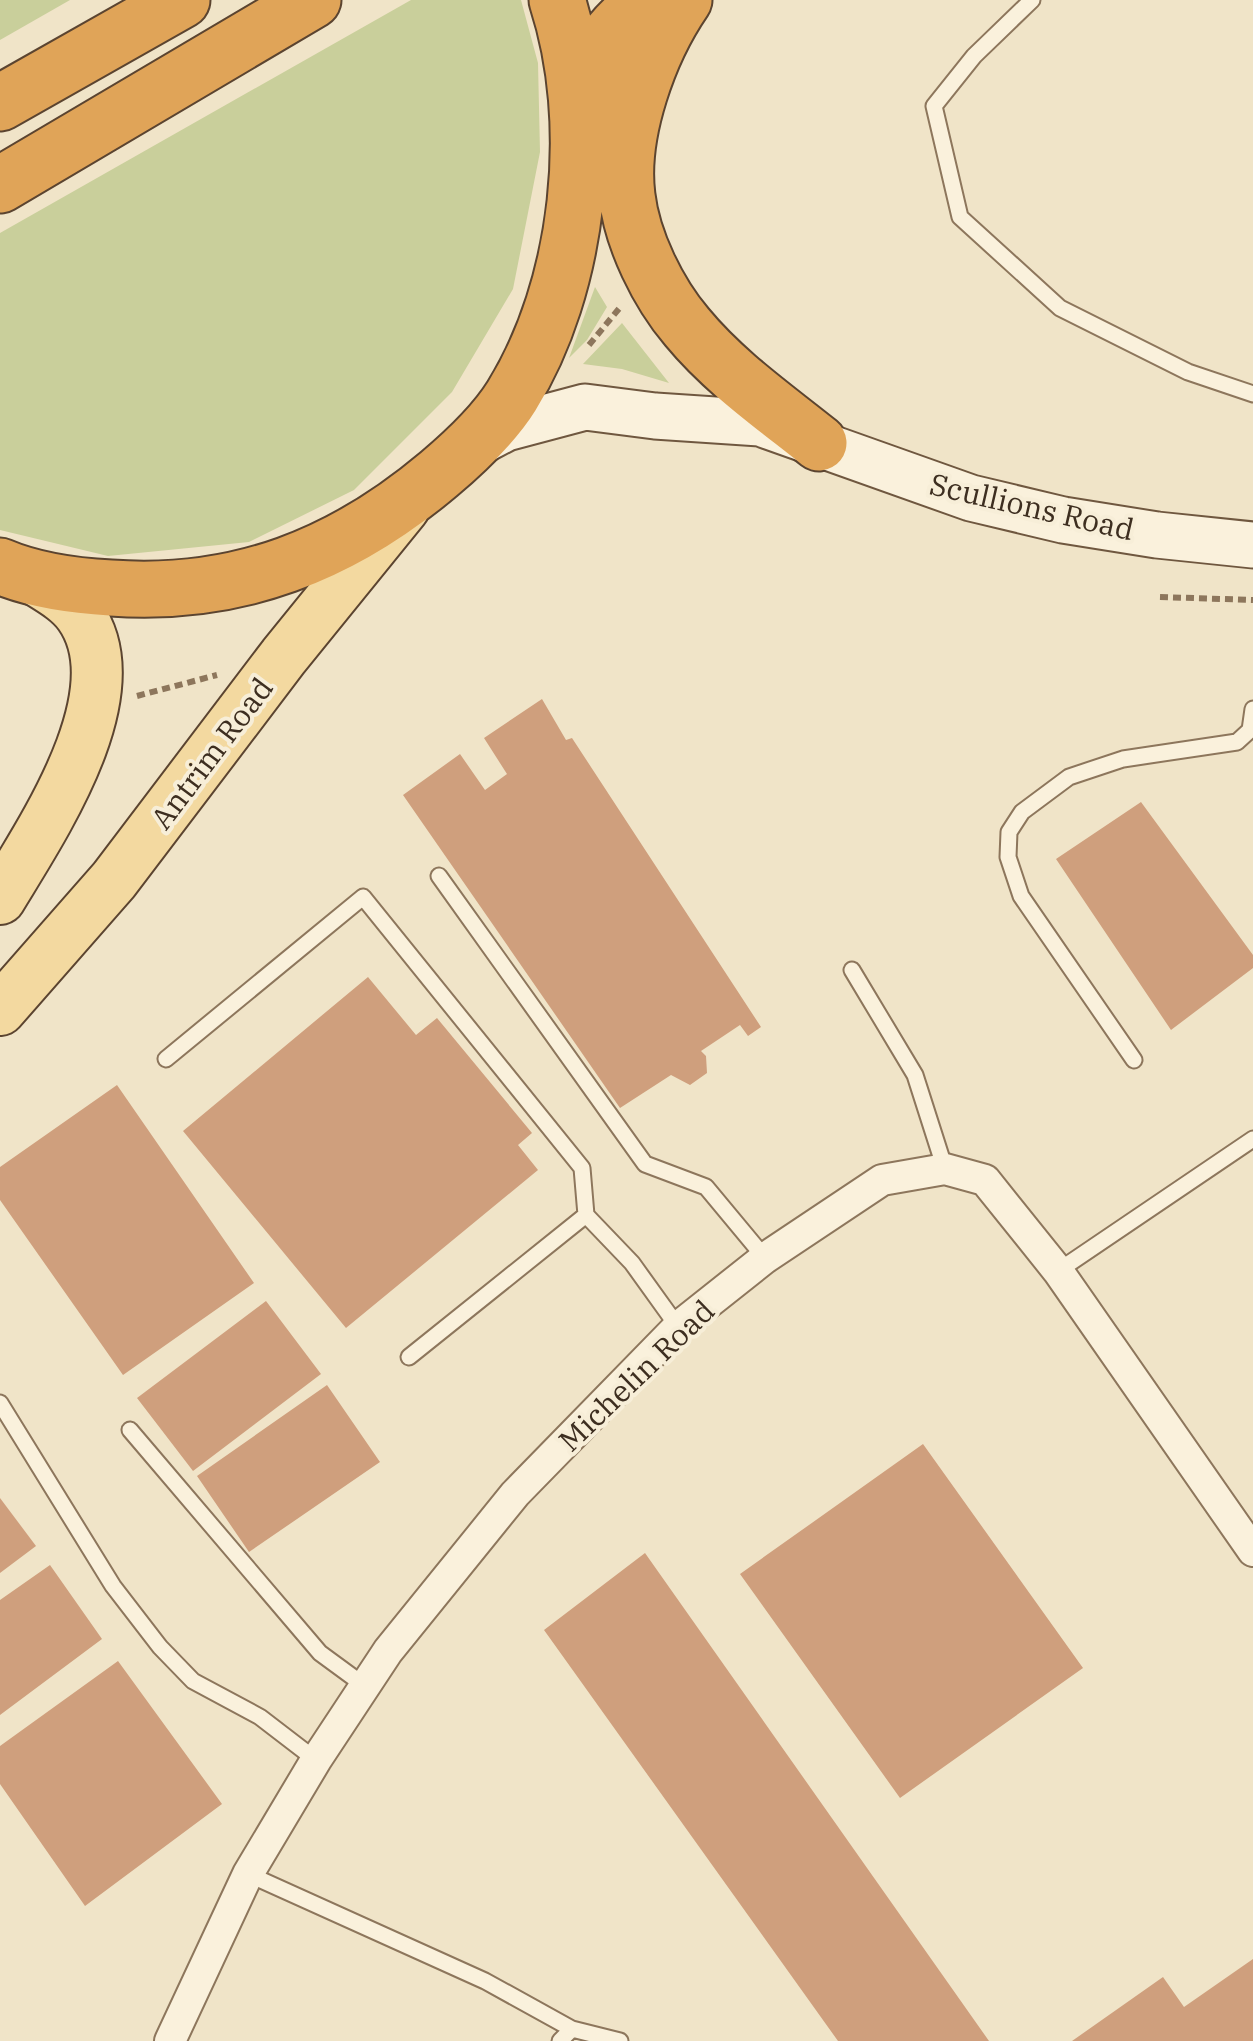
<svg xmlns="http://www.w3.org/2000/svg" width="1253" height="2041" viewBox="0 0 1253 2041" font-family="'IBM Plex Serif',serif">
<rect width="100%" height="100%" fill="#f0e4c8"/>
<path fill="#c9cf9b" d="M0,0H70L0,40Z
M411,0H521L538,63L540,152L513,289L452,392L354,490L249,542L108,556L0,530V233Z
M595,287L607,307L587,340L569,358Z
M622,323L669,383L622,369L583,364Z"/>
<path fill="#cf9f7d" d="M542,699L566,740L572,738L761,1027L748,1036L740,1025L701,1051L706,1056L707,1073L690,1085L671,1075L620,1108L403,795L460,754L485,790L507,774L484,738Z
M1141,802L1253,955V968L1171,1030L1056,859Z
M368,977L416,1035L437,1018L532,1133L518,1145L538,1170L346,1328L183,1131Z
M117,1085L254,1283L123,1375L0,1200V1167Z
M266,1301L321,1374L193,1471L137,1398Z
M327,1385L380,1462L249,1552L197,1476Z
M923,1444L1083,1668L900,1798L740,1574Z
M0,1498L36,1546L0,1573Z
M645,1553L989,2041H838L544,1630Z
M50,1565L102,1639L0,1715V1600Z
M118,1661L222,1804L85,1906L0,1784V1746Z
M1253,1959V2041H1072L1163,1977L1184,2007Z"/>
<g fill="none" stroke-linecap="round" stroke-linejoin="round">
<defs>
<path id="lane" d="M1032,0L974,56L934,106L960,217L1060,308L1188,372L1253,394
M439,876L645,1164L706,1187L765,1258
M852,970L915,1075L945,1169
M166,1059L363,897L582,1168L586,1215L632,1263L678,1327
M1134,1060L1021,896L1008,857L1009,832L1022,812L1069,777L1123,759L1237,742L1250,730L1253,709
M1058,1271L1253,1139
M409,1357L586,1215
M0,1403L113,1586L160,1647L193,1681L260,1717L316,1760
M130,1430L320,1653L365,1686
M248,1874L485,1981L572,2029
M560,2041L572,2029L620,2041"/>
<path id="street" d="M170,2041L248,1874L316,1760L388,1651L515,1494L678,1327L765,1258L882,1180L945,1169L985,1180L1058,1271L1253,1551"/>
<path id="secondary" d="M474,445L506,428L585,407L655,416L760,423L971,498L1063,520L1157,535L1253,545"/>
<path id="primary" d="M0,899C41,831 135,693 80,615C68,598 48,588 31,577
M0,1010L114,880L284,656L404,508"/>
<path id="highway" d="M684,0C649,51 619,133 627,196C632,240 658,293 687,327C724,372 774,407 819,443
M0,103L182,0
M583,106C592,56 606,28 649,0
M0,185L313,0
M0,566C35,581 74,586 111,588C238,597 343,555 439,474C465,452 494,425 512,396C580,286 597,123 557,0"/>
</defs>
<use href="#lane" stroke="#8d765c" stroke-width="19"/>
<use href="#street" stroke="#8d765c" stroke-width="34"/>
<use href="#secondary" stroke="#6f573f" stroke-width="49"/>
<use href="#primary" stroke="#5b4430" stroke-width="54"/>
<use href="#highway" stroke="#5b4430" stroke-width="59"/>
<path stroke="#8d765c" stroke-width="6" stroke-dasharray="8 5" stroke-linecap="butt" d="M589,345L622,305
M1160,597L1253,600
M137,696L217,675"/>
<use href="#lane" stroke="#faf1dc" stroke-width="15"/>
<use href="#street" stroke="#faf1dc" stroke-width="30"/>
<use href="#secondary" stroke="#faf1dc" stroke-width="45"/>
<use href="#primary" stroke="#f3d9a0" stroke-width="50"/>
<use href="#highway" stroke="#e0a458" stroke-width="55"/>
</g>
<g text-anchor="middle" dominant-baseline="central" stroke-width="8" stroke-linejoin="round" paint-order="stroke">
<g font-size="30" fill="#3d2e20" stroke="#f7eed8">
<text transform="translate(1032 506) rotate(13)">Scullions Road</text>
<text transform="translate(211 753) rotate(-53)">Antrim Road</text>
<text transform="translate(636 1375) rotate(-44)">Michelin Road</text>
</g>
</g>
</svg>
